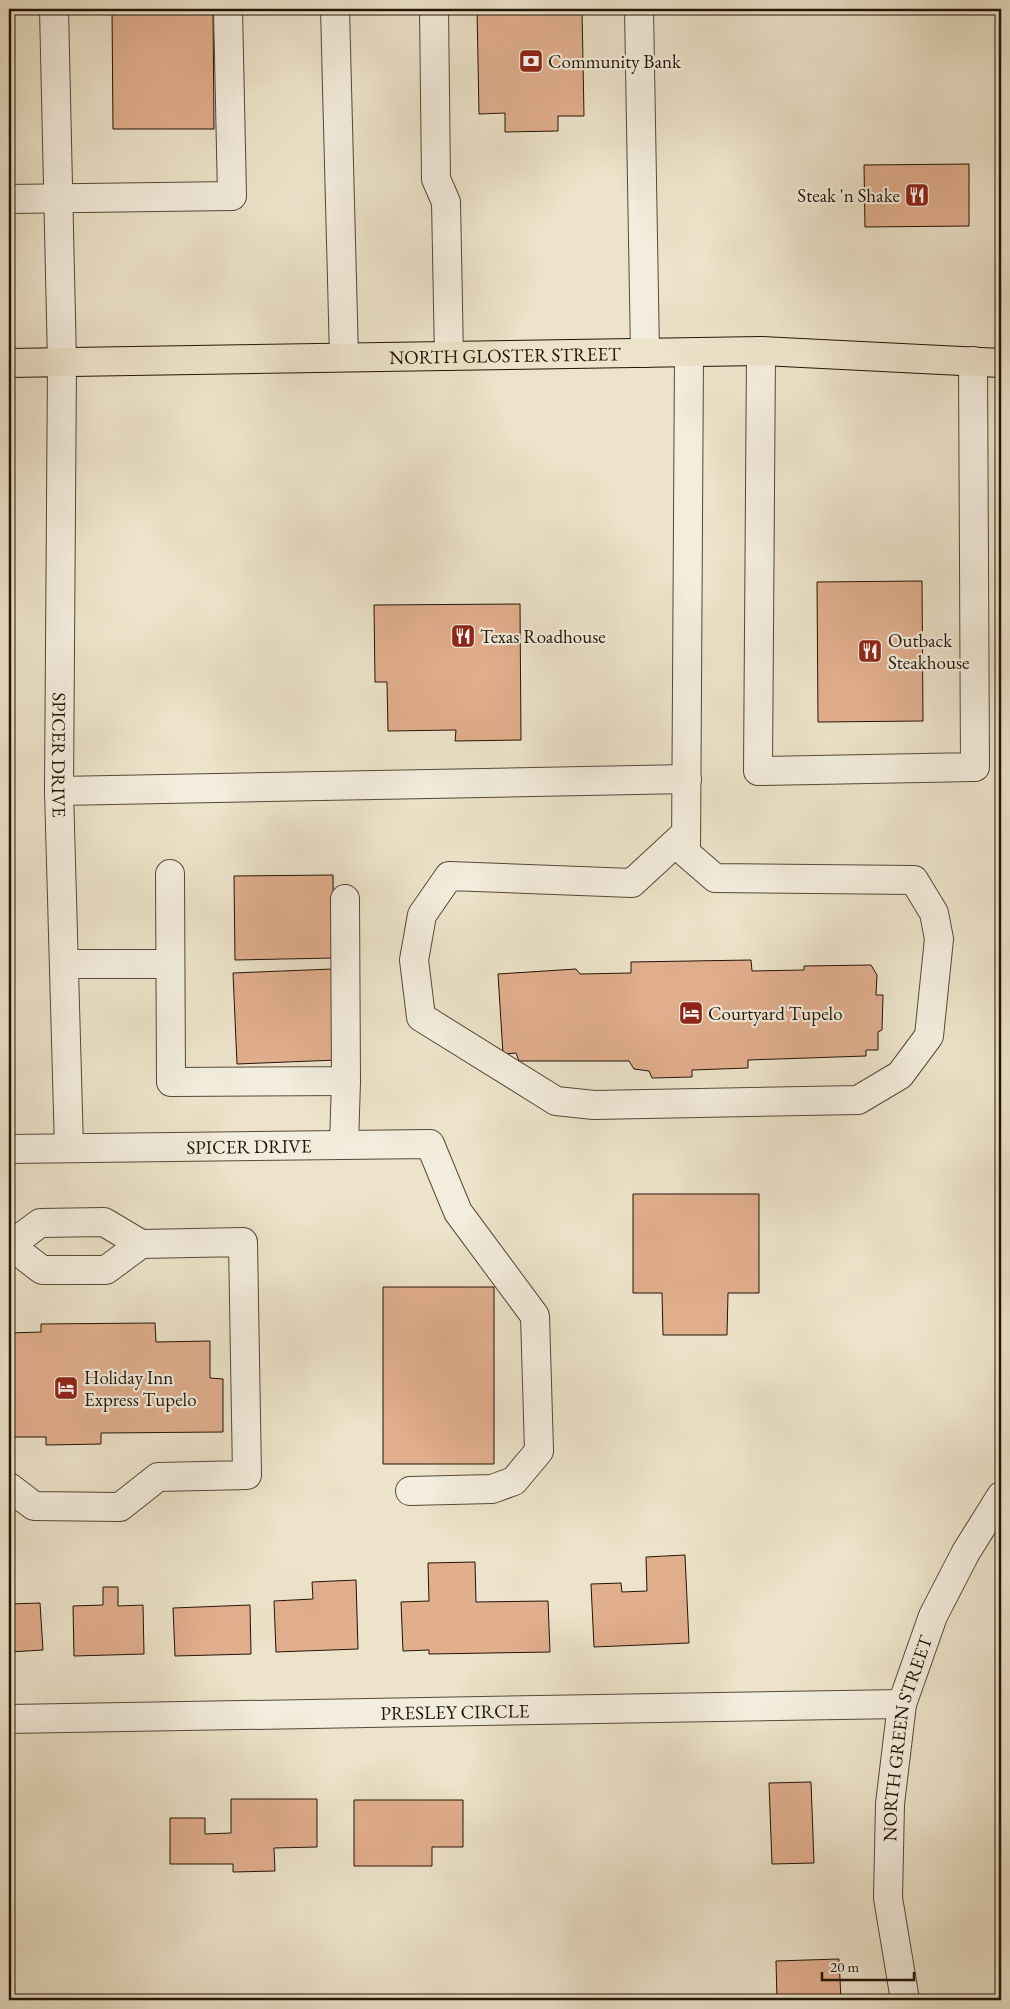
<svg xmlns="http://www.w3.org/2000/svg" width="1010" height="2009" viewBox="0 0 1010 2009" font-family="'EB Garamond',serif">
<rect width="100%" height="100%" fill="#ede3ca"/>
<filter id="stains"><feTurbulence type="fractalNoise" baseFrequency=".004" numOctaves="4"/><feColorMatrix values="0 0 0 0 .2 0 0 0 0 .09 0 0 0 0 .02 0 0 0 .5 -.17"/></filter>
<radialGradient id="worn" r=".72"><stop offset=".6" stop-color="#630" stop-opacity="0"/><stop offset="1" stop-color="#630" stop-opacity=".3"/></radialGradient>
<path fill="#e1ae8e" stroke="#231407" d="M9,9H36V14H9Z
M112,9H213L214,129H113Z
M477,9H582L584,116H558V131L505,132V113L479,114Z
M969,164V226L865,227L864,165Z
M922,581L923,721L818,722L817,582Z
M520,604L521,740L455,741L456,730L388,731L387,682H375L374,605Z
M333,875L334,958L235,960L234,876Z
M751,960L752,971L804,970V966L871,965L877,975L876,995H883L882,1030L878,1032V1050H866V1056L748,1060V1068L692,1070V1077L652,1078L649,1071L634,1069L629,1061H519L516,1053L503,1054L498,974L576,969L580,974L631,973V962Z
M333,969L337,1060L237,1064L233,973Z
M633,1194H759V1293H728L727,1335H663L662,1293H633Z
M383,1287H494V1464H383Z
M155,1323L156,1342L210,1341V1378L223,1379V1432L101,1433V1444L46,1445V1437H9V1333L41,1332V1324Z
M685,1555L689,1643L594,1647L591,1584L621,1583L622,1592L647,1591L646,1557Z
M475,1562L476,1602L548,1601L550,1652L429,1654V1650L403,1651L401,1602L429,1601L428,1563Z
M356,1580L358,1649L276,1652L274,1601L313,1599L312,1582Z
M103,1587H118V1606L143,1605L144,1654L74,1656L73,1606L103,1605Z
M40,1603L43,1650L9,1652V1604Z
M250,1605L251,1654L175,1656L173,1608Z
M811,1782L814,1863L772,1864L769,1783Z
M231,1799H317V1847L274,1848L275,1871L233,1872V1864H170V1818H205V1834L231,1833Z
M354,1800H463V1847H432V1866H354Z
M839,1959L841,2000H777L776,1961Z"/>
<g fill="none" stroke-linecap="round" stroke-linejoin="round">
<defs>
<g id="minor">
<path id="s1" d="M54,9L62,362L59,791L69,1148"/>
<path d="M335,9L344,357"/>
<path d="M434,9L436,179L446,202L449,356"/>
<path d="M639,9L645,353"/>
<path d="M9,199L232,196L228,9"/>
<path d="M761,351L758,771L975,767L973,361"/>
<path d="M59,791L687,779"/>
<path d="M686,833L632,883L449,876L422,915L414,960L421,1017L556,1101L594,1105L858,1100L900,1075L929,1036L939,939L934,913L914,880L715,878L686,853L689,353"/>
<path d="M170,874L171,1082L346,1081L345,899"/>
<path d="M64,964H170"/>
<path d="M344,1145L346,1081"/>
<path id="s2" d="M9,1149L430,1144L458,1212L535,1316L539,1451L514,1481L492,1489L410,1491"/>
<path d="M9,1246L40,1223L104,1222L141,1244L243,1242L247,1475L158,1477L120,1507L34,1506L9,1487"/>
<path d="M11,1246L42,1270H106L141,1244"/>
<path id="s3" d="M9,1719L902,1704"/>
<path id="s4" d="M905,2000L888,1898L890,1804L902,1704L933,1616L966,1552L1001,1496"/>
</g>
<g id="major">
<path id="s5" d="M9,363L761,351L1001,363"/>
</g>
</defs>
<use href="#minor" stroke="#564838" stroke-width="30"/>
<use href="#major" stroke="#231407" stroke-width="30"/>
<use href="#minor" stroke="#f3eddd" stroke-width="28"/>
<use href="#major" stroke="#ede3ca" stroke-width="28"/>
</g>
<defs>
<symbol id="bank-square" viewBox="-11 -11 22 22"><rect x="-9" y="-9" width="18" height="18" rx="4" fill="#8f2418" stroke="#f3eddd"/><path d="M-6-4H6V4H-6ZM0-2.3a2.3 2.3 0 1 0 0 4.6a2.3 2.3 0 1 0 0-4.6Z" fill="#fff"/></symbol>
<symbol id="restaurant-square" viewBox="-11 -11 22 22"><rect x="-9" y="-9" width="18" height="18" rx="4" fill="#8f2418" stroke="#f3eddd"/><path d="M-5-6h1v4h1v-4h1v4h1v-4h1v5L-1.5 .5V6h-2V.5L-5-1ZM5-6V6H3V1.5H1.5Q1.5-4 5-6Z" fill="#fff"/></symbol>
<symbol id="hotel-square" viewBox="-11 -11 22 22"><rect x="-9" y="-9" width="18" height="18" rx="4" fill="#8f2418" stroke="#f3eddd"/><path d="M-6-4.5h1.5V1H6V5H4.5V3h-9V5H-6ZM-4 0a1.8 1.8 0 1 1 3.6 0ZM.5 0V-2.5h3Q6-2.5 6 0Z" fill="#fff"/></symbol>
</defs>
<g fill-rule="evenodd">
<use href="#bank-square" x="517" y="47" width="28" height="28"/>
<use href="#restaurant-square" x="903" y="181" width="28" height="28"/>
<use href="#restaurant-square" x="449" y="622" width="28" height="28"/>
<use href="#restaurant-square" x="856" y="637" width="28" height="28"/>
<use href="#hotel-square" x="677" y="999" width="28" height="28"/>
<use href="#hotel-square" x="52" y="1374" width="28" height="28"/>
</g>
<g text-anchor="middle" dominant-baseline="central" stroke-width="4.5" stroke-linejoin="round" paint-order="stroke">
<g font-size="19" fill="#231407" stroke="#f3eddd" text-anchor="start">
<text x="548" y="61">Community Bank</text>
<text x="900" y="195" text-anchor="end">Steak 'n Shake</text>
<text x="480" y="636">Texas Roadhouse</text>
<text x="888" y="640">Outback<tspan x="888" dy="22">Steakhouse</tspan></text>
<text x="708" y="1013">Courtyard Tupelo</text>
<text x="84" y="1377">Holiday Inn<tspan x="84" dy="22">Express Tupelo</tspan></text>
</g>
<g font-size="19" fill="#231407" stroke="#f3eddd">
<text stroke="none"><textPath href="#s5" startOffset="496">NORTH GLOSTER STREET</textPath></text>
<text stroke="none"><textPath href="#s1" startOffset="746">SPICER DRIVE</textPath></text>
<text stroke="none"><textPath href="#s2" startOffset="240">SPICER DRIVE</textPath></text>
<text stroke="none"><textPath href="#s3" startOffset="446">PRESLEY CIRCLE</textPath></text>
<text stroke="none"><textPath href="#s4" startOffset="265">NORTH GREEN STREET</textPath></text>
</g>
</g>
<rect width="1010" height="2009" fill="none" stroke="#ede3ca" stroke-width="30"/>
<rect x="10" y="10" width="990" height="1989" fill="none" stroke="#231407" stroke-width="2.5"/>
<rect x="15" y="15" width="980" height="1979" fill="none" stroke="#231407"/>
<path d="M822 1972v8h92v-8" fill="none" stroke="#231407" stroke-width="2.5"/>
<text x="830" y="1972" font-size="15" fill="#231407" stroke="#f3eddd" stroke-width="4" paint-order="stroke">20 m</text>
<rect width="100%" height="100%" filter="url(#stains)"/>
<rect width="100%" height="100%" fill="url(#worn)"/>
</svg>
